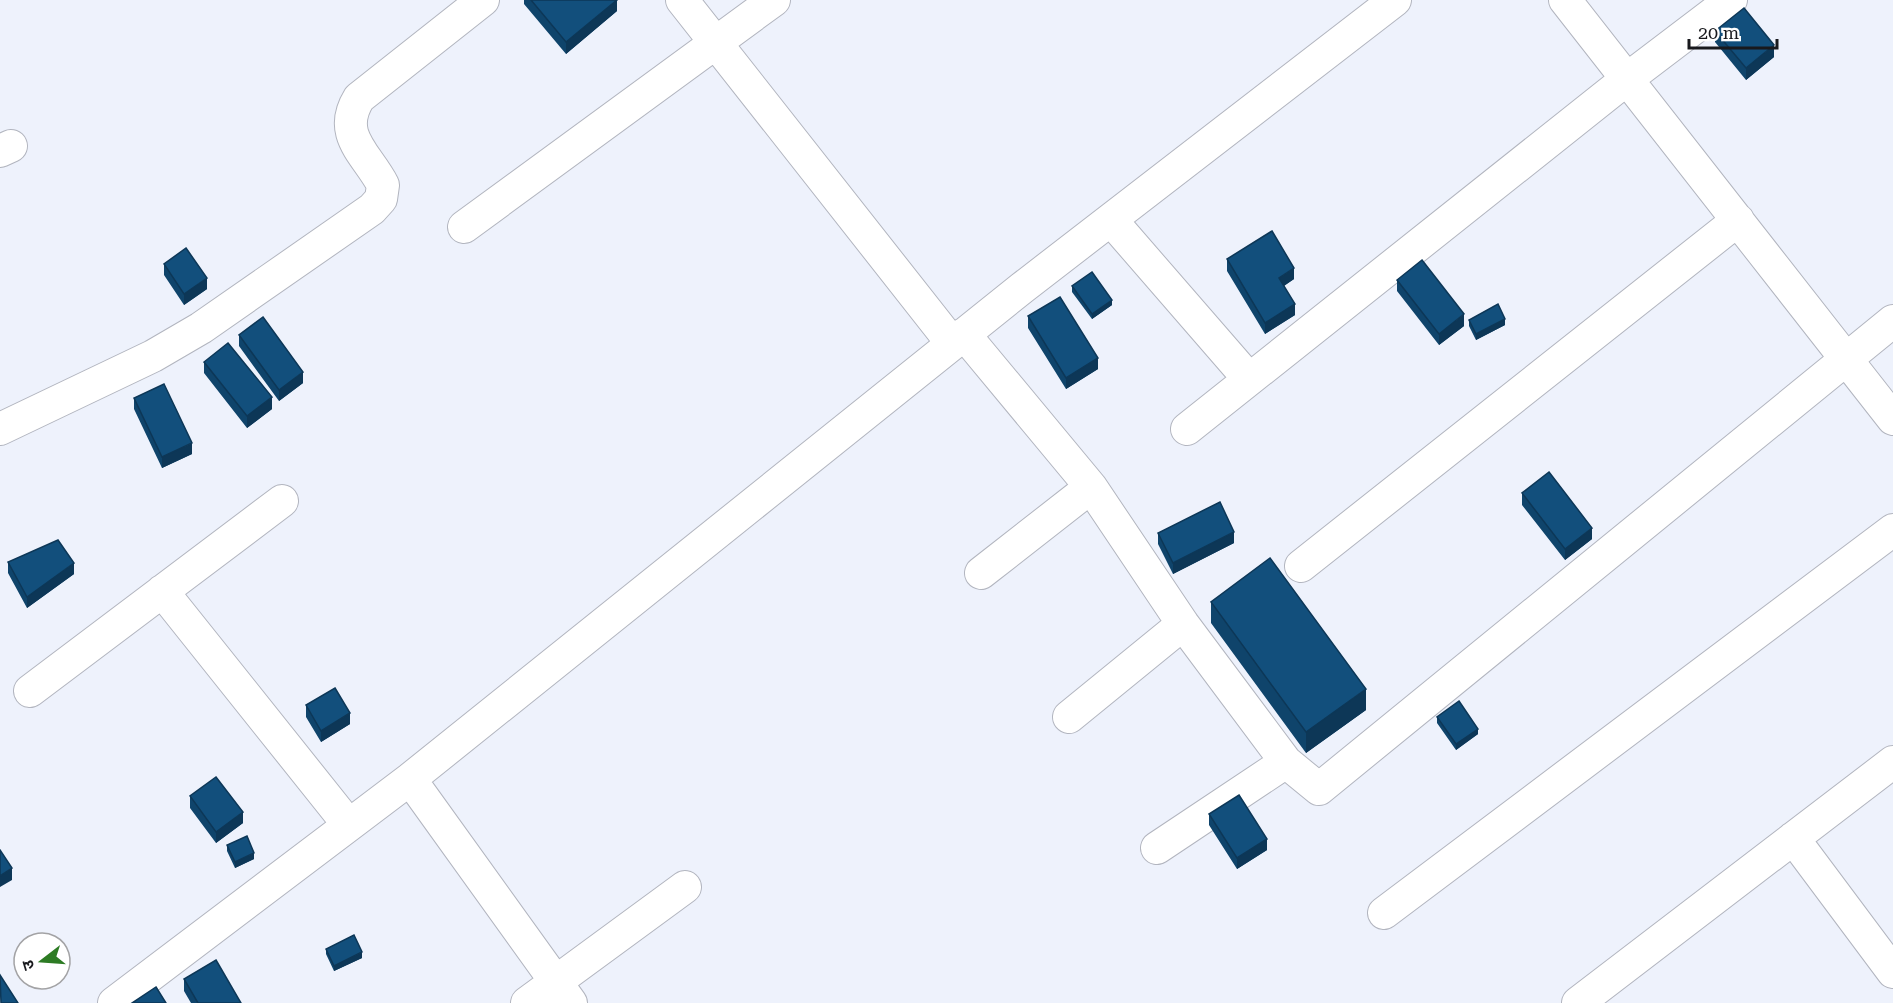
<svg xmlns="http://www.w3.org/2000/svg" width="1893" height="1003" viewBox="0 0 1893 1003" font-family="'Roboto Serif','Noto Sans Devanagari',serif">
<rect width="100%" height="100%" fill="#eef2fc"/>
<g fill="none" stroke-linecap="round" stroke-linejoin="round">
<defs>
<path id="minor" d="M682,0L952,343
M1565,0L1893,419
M0,151L11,146
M1111,220L1249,379
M464,227L774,0
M964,334L1091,487L1183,624L1286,762L1319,789L1893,321
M0,429L153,356L201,328L372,209L381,199L383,185C367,154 336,135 359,98L483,0
M1187,429L1627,79L1731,0
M1301,566L1738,220
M981,573L1091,487
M162,591L348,824
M30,691L282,501
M1069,717L1183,624
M410,779L571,1003
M1793,838L1893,972
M1157,848L1286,762
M1384,913L1893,530
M114,1003L410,779L1022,288L1395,0
M527,1003L685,887
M1578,1003L1893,762"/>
</defs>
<use href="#minor" stroke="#b2b5bf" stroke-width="34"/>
<use href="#minor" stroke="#fff" stroke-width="32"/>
</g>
<path fill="#0f446b" d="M524,0H617V11L566,54L524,4Z
M1715,31L1774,57L1746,80L1715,42Z
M1227,259L1294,279L1284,286L1295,315L1265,334L1227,271Z
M164,264L207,289L184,305L164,275Z
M1397,280L1464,326L1439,345L1397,291Z
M1072,286L1112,305L1092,319L1072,292Z
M1028,316L1098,369L1066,389L1028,328Z
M1469,320L1505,325L1476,340L1469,326Z
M239,335L303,383L279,401L239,346Z
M204,362L272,409L247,428L204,373Z
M134,398L192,454L162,468L134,409Z
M1522,493L1592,539L1565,560L1522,505Z
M1158,533L1234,543L1173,574L1158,544Z
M8,562L74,574L27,608L8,573Z
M1211,602L1366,710L1306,753L1211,623Z
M306,705L350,724L321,742L306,717Z
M1437,717L1478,734L1456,750L1437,723Z
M190,796L243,823L216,843L190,808Z
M1209,814L1267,850L1237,869L1209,825Z
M227,845L254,859L235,868L227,851Z
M326,949L362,958L334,971L326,954Z
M184,979L241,1003H191L184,991Z"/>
<path fill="#0d3757" d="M617,0V11L566,54V42Z
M1774,45V57L1746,80V68Z
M1294,268V279L1279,289V278Z
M207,278V289L184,305V294Z
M1112,300V305L1092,319V314Z
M1295,304V315L1265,334V323Z
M1464,314V326L1439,345V334Z
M1505,319V325L1476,340V334Z
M1098,358V369L1066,389V378Z
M303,372V383L279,401V390Z
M272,397V409L247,428V416Z
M192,443V454L162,468V457Z
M1592,528V539L1565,560V549Z
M1234,532V543L1173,574V563Z
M74,563V574L27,608V597Z
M1366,689V710L1306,753V732Z
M350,713V724L321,742V731Z
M1478,729V734L1456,750V744Z
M243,812V823L216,843V832Z
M1267,839V850L1237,869V858Z
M254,853V859L235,868V862Z
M12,868V880L0,887V876Z
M362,952V958L334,971V966Z"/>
<path fill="#124f7c" stroke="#0d3757" stroke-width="1.5" d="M531,0H617L566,42Z
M1744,8L1774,45L1746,68L1715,31Z
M1272,231L1294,268L1279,278L1295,304L1265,323L1227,259Z
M186,248L207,278L184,294L164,264Z
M1422,260L1464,314L1439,334L1397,280Z
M1092,272L1112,300L1092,314L1072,286Z
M1060,297L1098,358L1066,378L1028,316Z
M1498,304L1505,319L1476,334L1469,320Z
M263,317L303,372L279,390L239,335Z
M228,343L272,397L247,416L204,362Z
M164,384L192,443L162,457L134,398Z
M1549,472L1592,528L1565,549L1522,493Z
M1220,502L1234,532L1173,563L1158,533Z
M58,540L74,563L27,597L8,562Z
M1270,558L1366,689L1306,732L1211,602Z
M335,688L350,713L321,731L306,705Z
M1459,701L1478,729L1456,744L1437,717Z
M216,777L243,812L216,832L190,796Z
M1239,795L1267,839L1237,858L1209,814Z
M247,836L254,853L235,862L227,845Z
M0,850L12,868L0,876Z
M354,935L362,952L334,966L326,949Z
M216,960L241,1003H198L184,979Z
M0,975L18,1003H1Z
M156,987L166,1003H132Z"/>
<g transform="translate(42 961) rotate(253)"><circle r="28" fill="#ffffff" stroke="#a3a3a5" stroke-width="1.5"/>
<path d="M0-4.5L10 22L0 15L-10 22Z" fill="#2d7b24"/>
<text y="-9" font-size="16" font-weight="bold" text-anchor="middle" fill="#18191d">उ</text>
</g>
<path d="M1689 39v9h88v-9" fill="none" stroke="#18191d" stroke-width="3"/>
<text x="1698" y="39" font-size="18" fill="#18191d" stroke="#ffffff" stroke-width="4.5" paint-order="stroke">20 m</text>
</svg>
